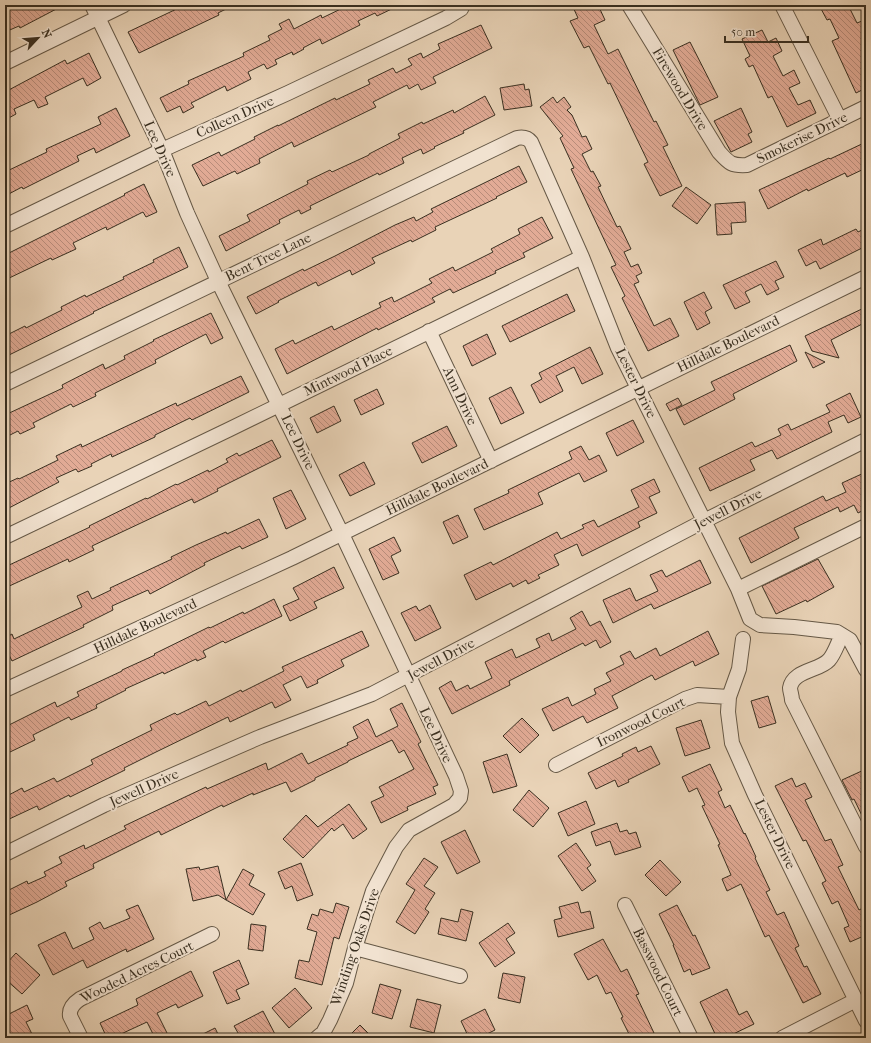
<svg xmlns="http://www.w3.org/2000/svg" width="871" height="1043" viewBox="0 0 871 1043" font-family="'IM FELL French Canon',serif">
<defs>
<pattern id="building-back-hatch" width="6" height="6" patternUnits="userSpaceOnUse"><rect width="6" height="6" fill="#e2ab96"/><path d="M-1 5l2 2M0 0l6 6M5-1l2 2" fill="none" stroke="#b88c7a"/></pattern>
</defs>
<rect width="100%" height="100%" fill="#e9d3b7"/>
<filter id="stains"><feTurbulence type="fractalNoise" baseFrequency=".005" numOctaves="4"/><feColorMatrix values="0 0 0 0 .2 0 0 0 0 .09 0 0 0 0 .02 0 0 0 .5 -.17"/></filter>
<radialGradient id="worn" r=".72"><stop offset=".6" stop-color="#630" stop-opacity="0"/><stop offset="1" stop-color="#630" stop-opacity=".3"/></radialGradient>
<path fill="url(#building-back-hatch)" stroke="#392f20" d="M5,5H23L24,8L31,5H64L20,28L19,26L5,32Z
M185,5H234L218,13L219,15L139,53L128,32Z
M349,5H400L377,16L375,13L358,21L360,25L322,44L320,39L303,48L304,49L293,55L292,52L275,60L277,64L267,69L264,64L248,72L251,79L227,91L225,86L191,103L194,107L183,113L180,106L167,112L160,98L189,84L188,81L244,56L243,53L270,40L268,36L282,29L279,24L289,19L294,29L321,15L322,18Z
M572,5H598L605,20L594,25L608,54L618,49L654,122L656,121L668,145L663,147L682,186L660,196L644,164L648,162L610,83L608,84L589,46L584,48L570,21L578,18Z
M819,5H848L857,23L862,21L866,28V88L856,93L832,41L839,38L830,19L827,20Z
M481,25L492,48L433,77L436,83L421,90L418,84L409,89L407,85L373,102L376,107L294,147L292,142L259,159L260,163L237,174L235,171L203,186L192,165L219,152L221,156L255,139L254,137L278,125V126L335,98L336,100L370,84L368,80L393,68L396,73L412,65L408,59L421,53L423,58L440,49L438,44Z
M762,30L768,42L776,38L782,51L773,56L783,76L794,70L800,83L789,88L798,105L810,100L816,113L787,127L772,96L768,98L753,65L749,67L745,59L750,56L742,39Z
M690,42L718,97L700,105L673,50Z
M89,53L101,78L87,86L83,78L45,97L48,104L38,108L34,100L14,109L16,114L5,120V92L65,60L67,64Z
M524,84L525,90L529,89L532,106L504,110L500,88Z
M485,96L495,115L463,131L464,133L434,147L435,148L423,154L421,149L402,158L404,163L379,175L378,173L310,206L311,209L301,214L299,210L279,220L280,223L226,251L219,236L250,221L247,215L308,184L307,181L330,170L332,172L369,155V154L400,138L398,134L422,122L423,124L453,110L454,113Z
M553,97L557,103L564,97L571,107L567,110L572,115L582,137L586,136L592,149L582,154L591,172L593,171L601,186L598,187L617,227L620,226L631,249L624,252L631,267L638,264L642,273L636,276L639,282L634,284L654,326L670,318L679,336L648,351L622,298L625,296L611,267L616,265L571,169L574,168L560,138L563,136L540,107Z
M116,108L130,136L96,153L94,148L77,156L79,161L23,189L22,187L5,196V172L47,152L46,149L101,124L98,117Z
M741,108L752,132L748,134L752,142L731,152L714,121Z
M866,142V168L847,177L845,173L808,191L807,189L768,209L759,190L829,158L830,159Z
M519,166L527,182L496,197L497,198L435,227L436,230L412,242L411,240L372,258L375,263L352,275L350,270L318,286L316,282L278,301L279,302L256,314L247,297L303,269L304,271L335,256L395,225L414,217L416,221L433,212L431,209Z
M144,184L157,212L146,217L143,212L107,230L106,227L73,243L76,249L52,260L51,258L5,280V255L125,195L124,194Z
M686,187L711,205L697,224L672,206Z
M745,202L746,222L731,223L732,234L717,235L715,204Z
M542,217L553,238L523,253L525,257L495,271L496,273L453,293L450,289L432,298L435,302L378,330L377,328L287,374L275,349L293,340L295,344L332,326L334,330L381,307L379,303L392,297L394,302L432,283L429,279L453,267L455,271L493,252L491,249L520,234L518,229Z
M866,228V246L820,269L816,261L806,266L798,250L821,239L823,245L856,229L858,232Z
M179,247L188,267L93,312L94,313L5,357V336L25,326L26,328L62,310L61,307L85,295L86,297L124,279L123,277L154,262L153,260Z
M776,261L784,277L775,281L779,289L767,295L761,284L745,292L750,302L735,309L723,285Z
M704,292L712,308L705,312L710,323L697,330L684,302Z
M567,294L575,311L510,342L502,326Z
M866,307V322L831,340L839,358L812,351L805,336Z
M211,313L223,338L211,344L206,334L155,360L156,363L95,393L96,396L73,407L71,404L33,423L35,427L20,434L18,431L8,436L5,430V415L63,388L62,385L103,364L105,369L125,359L124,356L154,341L153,340Z
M487,334L496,354L472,366L463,346Z
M790,345L797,361L733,394L735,399L684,425L676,409L715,390L711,382Z
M590,347L603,374L582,384L574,367L556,376L563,391L540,403L531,385L542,379L539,373Z
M805,352L825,362L813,368Z
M241,376L249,392L192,420L190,418L155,435V437L112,457L111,454L91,464L92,466L78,472L76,469L56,478L59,482L5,510V484L18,478L19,479L58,460L56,456L81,444L82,447L176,403L177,406Z
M511,387L524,413L501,424L489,398Z
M377,389L384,404L361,415L354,400Z
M850,393L861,417L848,423L844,415L828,422L832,432L777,459L772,450L750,460L755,470L710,491L699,468L752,442L755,447L781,435L778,429L788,424L791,430L830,412L826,405Z
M678,398L682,405L670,411L666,404Z
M334,406L341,421L317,433L310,418Z
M633,420L644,442L617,456L606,433Z
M447,426L457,446L422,463L412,443Z
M272,440L281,457L217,489L218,491L194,503L192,499L92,546L94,550L69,562L68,559L5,588V567L90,527L89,526L146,498L147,499L176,484L177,485L208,470L209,472L228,462L226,459L237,453L239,456Z
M581,446L589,460L599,455L607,471L584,482L579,473L538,493L543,504L484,530L474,509L509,493L508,490L572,459L569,452Z
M364,462L375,484L350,496L339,475Z
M866,472V509L858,513L854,505L840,512L838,507L794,528L799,538L751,563L739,538L823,496L826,501L846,492L842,483Z
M654,479L660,492L649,497L657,513L638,522L640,527L582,556L577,544L554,555L559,565L538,575L540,578L528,584L526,580L513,587L511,583L476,600L464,575L491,562L493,565L557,532L561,539L584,528L582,525L594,520L598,527L639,507L631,490Z
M291,490L306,519L286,529L273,498Z
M458,515L468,537L453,544L443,522Z
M259,519L268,537L242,549L240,546L204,563L205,565L150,594L148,590L112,606L113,610L83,625L84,627L12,661L9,655L5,657V638L12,634L14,639L82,607L77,596L88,591L92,599L111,590L110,588L172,559L171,557L196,545L226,532L227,534Z
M394,537L401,551L391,556L399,573L383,580L369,549Z
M818,559L834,587L807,602L806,600L776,614L762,586Z
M700,560L711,583L654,609L651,604L613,623L603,600L630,588L636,601L658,591L650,575L662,570L666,577Z
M334,567L344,588L314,602L317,608L290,621L283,606L299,599L293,588Z
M274,599L282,616L225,643L223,641L203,651L206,657L197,661L196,659L164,674L163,672L125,689L126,690L96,705L97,708L71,720L69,717L33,735L35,740L10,752L5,742V727L55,702L57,707L79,696L77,692L122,671V670L155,655L154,654L209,627L210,628L243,612L244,614Z
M430,605L441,628L415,641L401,613L416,606L419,611Z
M582,611L590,626L600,621L611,642L600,648L596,640L585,646L583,643L509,681L510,685L452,714L439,688L451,681L456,691L468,685L470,689L492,678L485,662L512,649L516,658L540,647L536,639L549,633L552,641L576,629L570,618Z
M362,631L369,646L341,660L344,666L317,680L318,683L307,688L301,676L283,685L291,700L275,708L272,702L230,722L228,717L156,752L124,768L125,770L70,797L69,795L39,810L37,806L5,821V797L22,788L24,792L54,778L57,782L93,764L91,760L152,730L150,725L175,713L177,715L206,701L209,706L241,690L242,692L284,671L282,667Z
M708,631L719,654L695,666L693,661L655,680L652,675L612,696L618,708L587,723L583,716L553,731L542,709L568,697L572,706L596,694L594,689L611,681L606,673L624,664L620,656L630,651L635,659L656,648L660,656Z
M768,696L776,723L759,728L751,701Z
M402,703L421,742L418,744L438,785L433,787L436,794L407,807L408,810L381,823L371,802L384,796L379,787L414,769L404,750L399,753L392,740L348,761V762L315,778V780L291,792L286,782L253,795V793L223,807L222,805L161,835L159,831L93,864L94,868L65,882L67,886L37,902L5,917V892L27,881L28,884L46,876L44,872L62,863L59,857L84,845L85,849L126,829L124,826L206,787L207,789L266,763L268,770L302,753L308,764L348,745L347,743L358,738L353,727L368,719L376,737L398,726L390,709Z
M522,718L539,735L520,753L503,736Z
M701,720L710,748L685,756L676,728Z
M651,746L660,764L628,780L629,782L618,787L615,780L596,789L588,773L623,756L622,754L636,747L638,752Z
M507,754L517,786L493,793L483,762Z
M710,764L722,790L718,792L725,808L730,805L744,834L745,833L756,857L755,858L770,890L766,892L777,915L784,912L799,946L795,948L804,967L807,966L821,994L803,1003L769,935L765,937L741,884L727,891L722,879L731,875L718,845L720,844L702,806L705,805L697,788L689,792L682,777Z
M866,769V824L854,799L852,800L842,780Z
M792,778L796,787L805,783L812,797L805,800L825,841L831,839L843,865L838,867L859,910L863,908L866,914V935L850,942L844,928L849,926L838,901L832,904L822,883L826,881L806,840L803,841L775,786Z
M529,790L549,808L533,827L513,810Z
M586,801L595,824L568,836L558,813Z
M349,804L367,829L353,839L343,824L334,831L332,828L303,858L283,839L306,815L318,827Z
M617,823L620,832L627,830L629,834L636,832L641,847L615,855L610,841L596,846L591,832Z
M465,830L480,862L457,874L441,842Z
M576,843L591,865L587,868L596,881L582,891L558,856Z
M424,858L438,867L424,886L435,893L425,909L429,912L415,934L396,922L415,890L406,884Z
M660,860L681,882L666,896L645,875Z
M301,863L313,895L297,901L292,886L285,889L278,872Z
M218,866L226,900L218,895L193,901L186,869L199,867L200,870Z
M243,869L254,875L249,885L265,894L253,915L226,900Z
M578,902L581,913L590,911L594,928L558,937L554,920L562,918L559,907Z
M336,903L349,907L339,939L334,937L322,985L295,978L299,960L309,962L317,932L307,929L312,914L318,916L320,909L333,913Z
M138,905L154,939L127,952L126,949L87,968L83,960L53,975L38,945L65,932L73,949L94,939L89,928L100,922L104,929L130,918L126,910Z
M677,905L693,936L695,935L710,968L692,975L690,969L684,972L673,945H674L659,914Z
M461,909L473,912L466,941L438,934L441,918L458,922Z
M508,923L515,933L506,939L515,953L495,967L479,943Z
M251,924L266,926L263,951L248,949Z
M603,939L621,972L627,969L639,994L636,995L654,1033L643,1038H631L621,1018L623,1017L611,992L606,994L597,975L588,980L574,954Z
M16,953L40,975L22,994L5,979V965Z
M239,960L249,984L236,990L240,999L227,1004L213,972Z
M191,971L203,996L178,1008L176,1004L157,1013L168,1035L162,1038H155L147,1022L121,1034L123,1038H107L100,1023L138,1005L136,999Z
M503,973L525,977L520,1003L498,998Z
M380,984L401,990L392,1019L372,1013Z
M295,988L312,1008L289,1028L272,1008Z
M727,989L739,1015L747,1011L754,1024L725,1038H717L700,1002Z
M417,999L441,1005L434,1033L410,1027Z
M27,1005L33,1019L26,1022L34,1038H5V1016Z
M485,1009L495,1030L479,1038H469L461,1021Z
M263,1011L277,1038H241L234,1026Z
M360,1025L373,1038H347Z
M215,1028L220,1038H195Z"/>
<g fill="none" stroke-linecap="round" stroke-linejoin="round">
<defs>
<path id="minor" d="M92,5L162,150L187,213L218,281L342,534L456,776L461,791L460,798L454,805L409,830L396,847L373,891L355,948L346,983L330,1020L323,1033L317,1038
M629,5L719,152C729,163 731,166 747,165L866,107
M782,5L840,120
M5,63L124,5
M5,226L162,150L288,93L446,18L461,9L463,5
M429,331L491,461
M5,384L517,138C522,137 527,137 531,142L582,257L618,348L738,589L750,619L760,625L794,627L837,632L850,640L866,670
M5,537L228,430L582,257
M738,589L866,526
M842,635C838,642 835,653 829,660C819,671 793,670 790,688C790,691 792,696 792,700L866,847
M743,639L739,669L729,697L728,712L732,743L755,795L866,1021
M5,690L292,558L866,277
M556,765L685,699L697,695L729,697
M5,854L104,805L260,737L372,694L704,521L866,440
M625,905L691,1038
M355,948L460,976
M81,1038L70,1016C69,1009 74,1003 80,999L212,934
M782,1038L856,1000"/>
</defs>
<use href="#minor" stroke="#655846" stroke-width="16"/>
<use href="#minor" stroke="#f1e2d0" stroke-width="14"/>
</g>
<g text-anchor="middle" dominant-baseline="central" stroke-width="4" stroke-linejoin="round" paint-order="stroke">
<g font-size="14" fill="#392f20" stroke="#f1e2d0">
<text transform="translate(680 89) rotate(59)">Firewood Drive</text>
<text transform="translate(235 117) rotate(-24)">Colleen Drive</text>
<text transform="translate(802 138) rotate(-26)">Smokerise Drive</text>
<text transform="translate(160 149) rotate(66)">Lee Drive</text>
<text transform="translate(268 257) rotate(-26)">Bent Tree Lane</text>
<text transform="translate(728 344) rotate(-26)">Hilldale Boulevard</text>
<text transform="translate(348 371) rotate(-26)">Mintwood Place</text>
<text transform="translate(636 383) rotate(64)">Lester Drive</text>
<text transform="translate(460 396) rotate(65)">Ann Drive</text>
<text transform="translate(298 442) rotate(64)">Lee Drive</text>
<text transform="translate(437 487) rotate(-26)">Hilldale Boulevard</text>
<text transform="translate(728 509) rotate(-27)">Jewell Drive</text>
<text transform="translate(145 626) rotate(-25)">Hilldale Boulevard</text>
<text transform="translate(441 659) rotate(-28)">Jewell Drive</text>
<text transform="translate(641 722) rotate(-26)">Ironwood Court</text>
<text transform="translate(436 735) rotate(65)">Lee Drive</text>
<text transform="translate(144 788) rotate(-24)">Jewell Drive</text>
<text transform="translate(775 834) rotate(64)">Lester Drive</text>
<text transform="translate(355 947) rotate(-71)">Winding Oaks Drive</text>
<text transform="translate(137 972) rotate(-26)">Wooded Acres Court</text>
<text transform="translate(658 972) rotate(64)">Basswood Court</text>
</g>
</g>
<rect width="871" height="1043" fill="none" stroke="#e9d3b7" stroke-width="20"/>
<rect x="6" y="6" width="859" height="1031" fill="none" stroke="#392f20" stroke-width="2"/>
<rect x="10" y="10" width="851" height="1023" fill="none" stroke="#392f20"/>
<g transform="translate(38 38) rotate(64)" stroke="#f1e2d0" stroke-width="3" paint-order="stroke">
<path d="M0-3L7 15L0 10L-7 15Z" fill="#392f20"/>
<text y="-6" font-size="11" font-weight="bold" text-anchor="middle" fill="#392f20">N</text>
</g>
<path d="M725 36v6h83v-6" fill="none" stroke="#392f20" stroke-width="2"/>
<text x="731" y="36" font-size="12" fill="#392f20" stroke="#f1e2d0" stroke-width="3" paint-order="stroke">50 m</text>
<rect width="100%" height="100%" filter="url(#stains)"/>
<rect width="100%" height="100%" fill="url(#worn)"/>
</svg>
